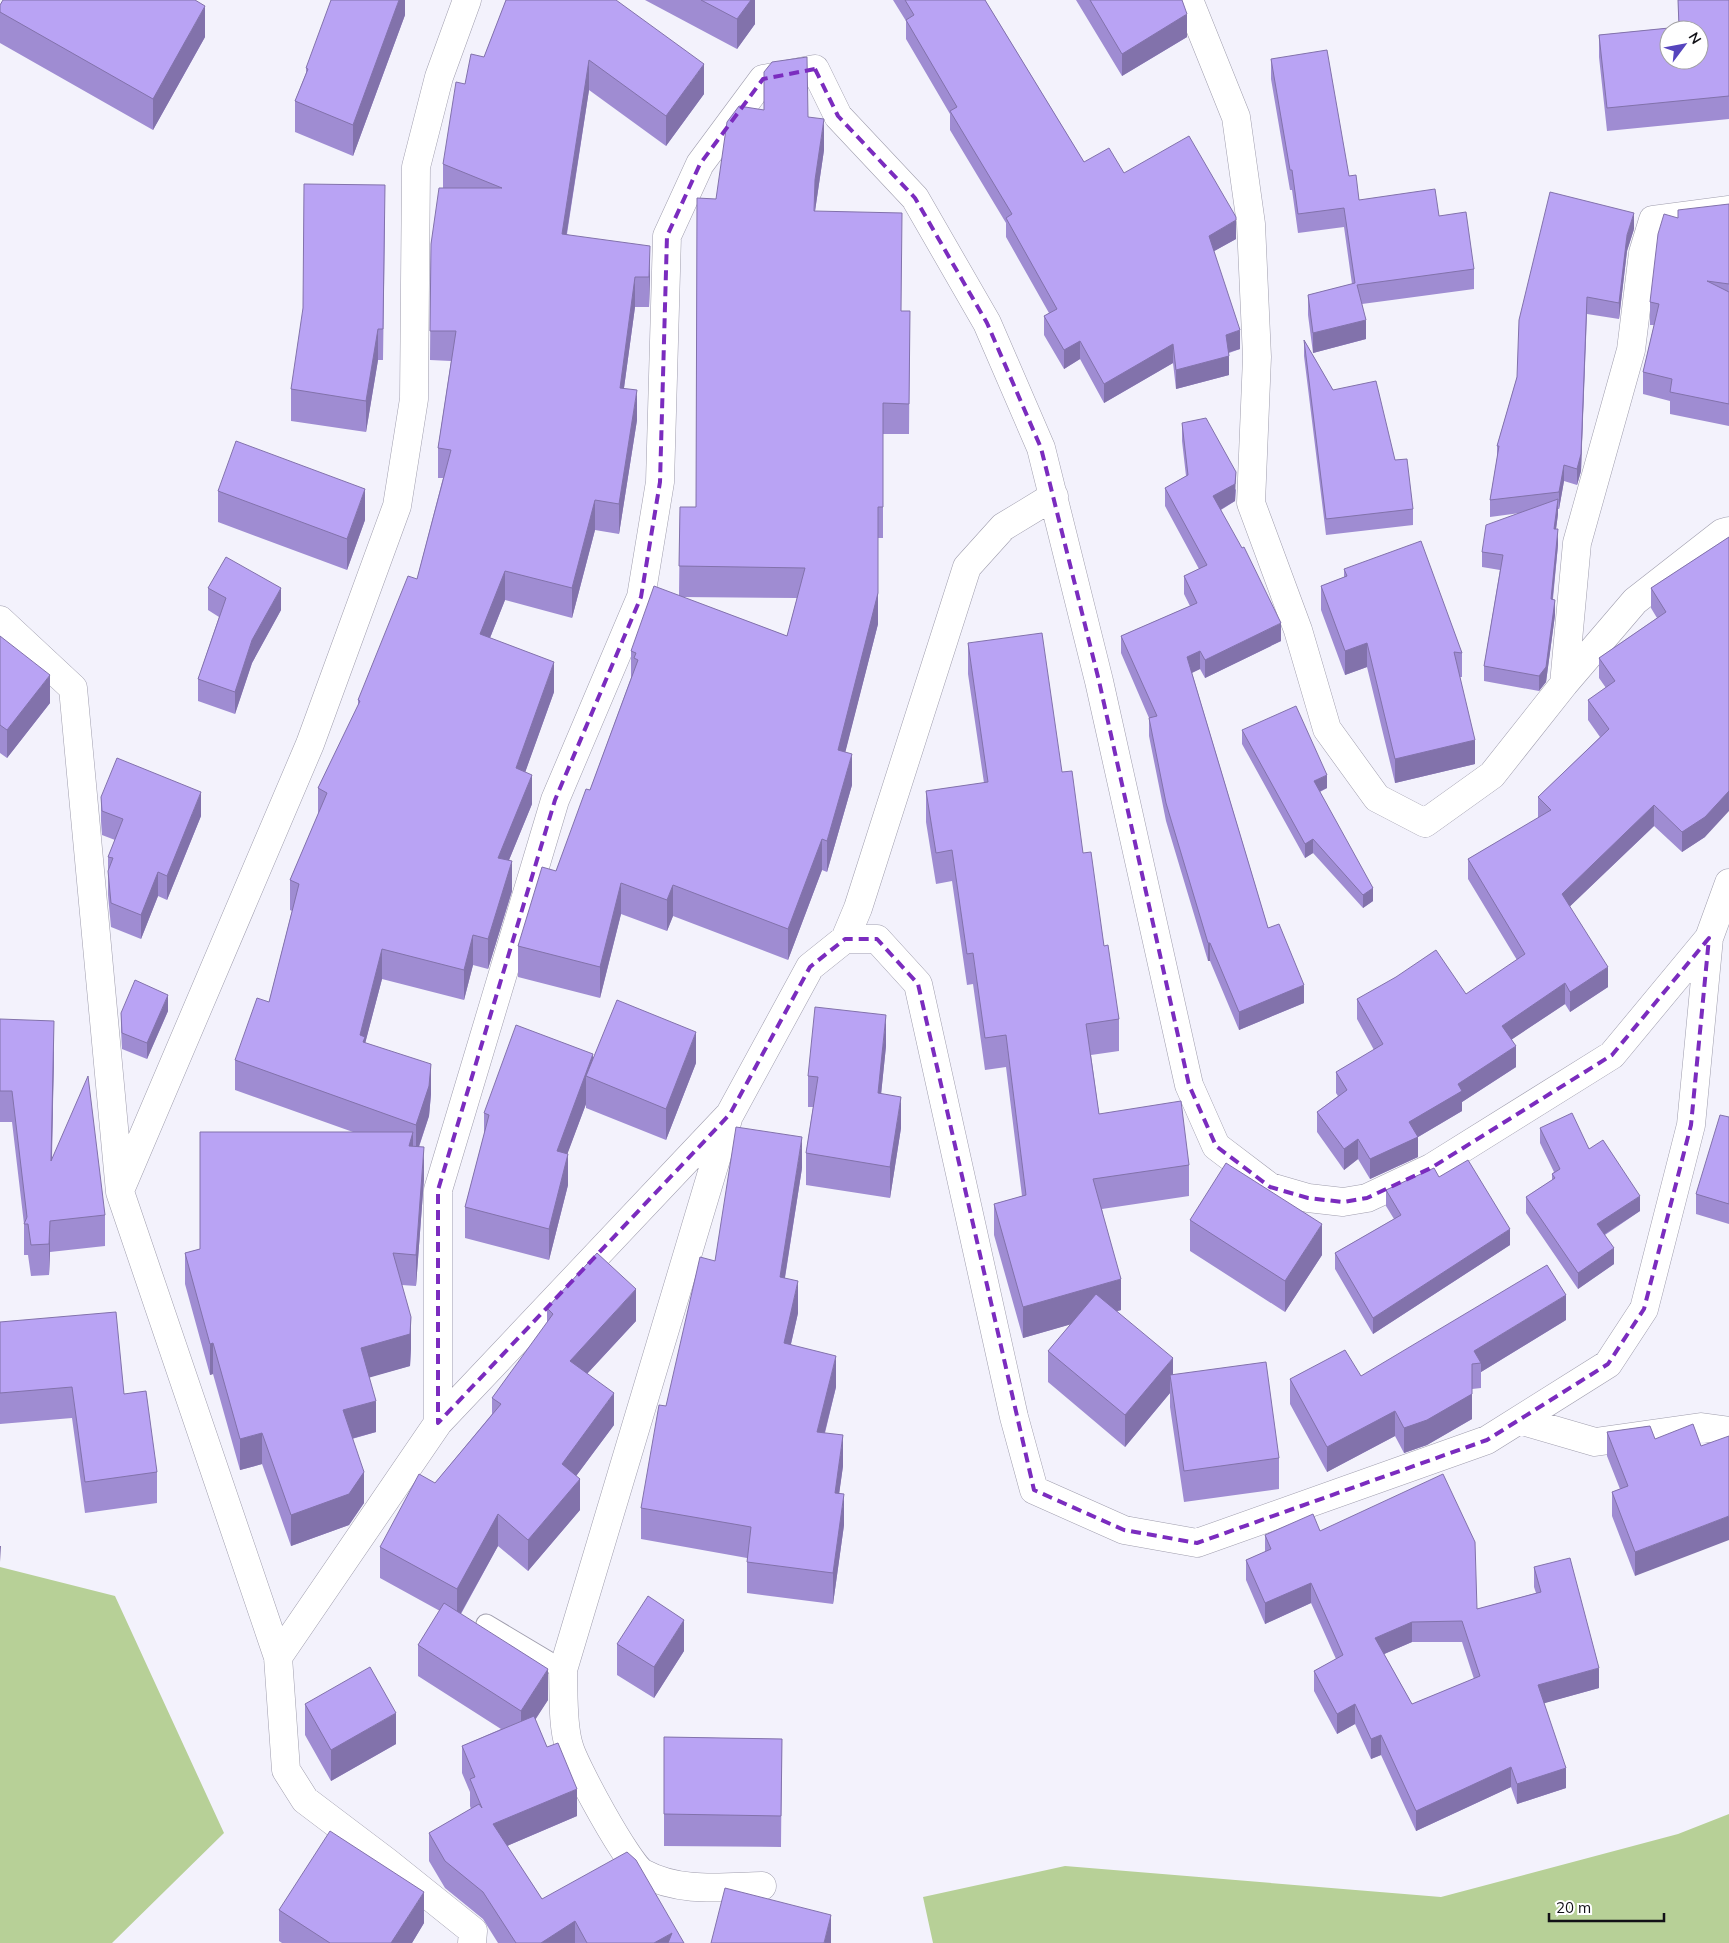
<svg xmlns="http://www.w3.org/2000/svg" width="1729" height="1943" viewBox="0 0 1729 1943" font-family="Mulish,sans-serif">
<rect width="100%" height="100%" fill="#f3f2fc"/>
<path fill="#b7d097" d="M0,1567L115,1596L224,1833L112,1943H0Z
M1729,1814V1943H933L923,1897L1065,1866L1441,1897L1678,1834Z"/>
<g fill="none" stroke-linecap="round" stroke-linejoin="round">
<defs>
<path id="service" d="M486,1624L563,1670"/>
<path id="minor" d="M1189,0L1236,117L1251,224L1257,357L1251,503L1298,630L1327,729L1377,798L1425,823L1492,775L1564,684L1635,601L1722,533L1729,531
M0,620L73,688L120,1192L278,1657L286,1770L305,1800L387,1862L473,1931L472,1943
M1564,684L1577,543L1631,350L1643,253L1653,220L1729,210
M845,939L858,908L967,567L1003,527L1054,496
M728,1119L563,1670C564,1692 562,1724 569,1746C574,1765 628,1865 643,1873C680,1893 722,1887 762,1886
M121,1188L310,744L397,506L414,399L416,167L439,77L467,0
M1519,1420L1595,1442L1701,1427L1729,1431
M438,1423V1190L555,800L641,597L660,482L667,236L700,164L763,79L815,69L838,116L915,198L987,323L1041,448L1099,681L1189,1085L1216,1146L1270,1187L1308,1198L1343,1202L1367,1198L1431,1168L1612,1055L1709,938
M278,1657L438,1423L730,1114L810,967L845,939H877L918,984L1014,1417L1034,1490L1124,1530L1197,1543L1487,1440L1608,1364L1644,1309L1691,1125L1709,938L1729,883"/>
</defs>
<use href="#service" stroke="#9f9dad" stroke-width="21"/>
<use href="#minor" stroke="#9f9dad" stroke-width="29"/>
<use href="#service" stroke="#fff" stroke-width="19"/>
<use href="#minor" stroke="#fff" stroke-width="28"/>
</g>
<path fill="#9f8cd2" fill-rule="evenodd" d="M405,0V15L353,156L295,132V101L306,73V68Z
M506,0L704,94L666,146L589,90L567,234L650,276L649,307H635L624,388L637,420L619,534L595,530L572,618L505,600L490,638L554,692L525,772L532,804L509,860L512,891L488,969L473,965L464,1000L382,979L365,1043L431,1094L429,1116L419,1147L424,1179L416,1286L402,1285L411,1348L410,1366L369,1377L376,1432L352,1439L364,1503L349,1525L291,1546L262,1464L240,1470L213,1374L210,1375L185,1284V1253L200,1249L353,1132L235,1090V1060L269,1002L292,911L290,910V880L318,815V788L358,706V700L417,579L443,478H438V448L451,361L430,360L431,244L443,188V164L465,84L484,57Z
M645,0H755V24L737,49Z
M893,0H985L1084,162L1124,173L1236,239L1214,251L1240,349L1229,353V375L1176,389L1173,363L1104,403L1080,359L1064,369L1044,335V316L1049,313L1006,237V223L950,130V114L906,39V21Z
M1076,0H1182L1187,37L1122,76Z
M1678,0H1729V119L1607,131L1599,57V35L1679,27Z
M0,5L205,37L153,130L0,43Z
M1271,59L1349,176L1359,200L1439,216L1474,269V289L1362,304L1366,339L1313,353L1308,315V295L1352,284L1344,227L1298,233L1292,190H1290L1271,79Z
M808,117L824,150L815,211L901,311H910L909,434H883V538H878V624L845,752L852,785L827,872L822,870L788,960L673,916L667,931L621,914L600,998L518,977V946L556,871L590,790L631,678V651L679,596L680,507H696L716,199ZM681,597L797,598L787,636Z
M1729,204V426L1670,414V401L1643,394V372L1654,325H1650V302L1678,218Z
M385,216L383,360H378L366,432L291,421V389Z
M1634,229L1627,251L1619,319L1587,314L1581,471L1577,485L1564,481L1559,509H1558V514L1556,529L1558,545L1553,599L1555,615L1546,682L1539,691L1484,681V666L1500,570L1482,567V552L1520,513L1490,517V500L1497,458V446L1517,377Z
M1304,340L1333,390L1395,460L1413,509V525L1326,535L1304,356Z
M1182,423L1236,490L1235,501L1221,510L1281,641L1205,678L1200,669L1192,673L1268,928L1304,1003L1239,1030L1210,961H1208L1166,821L1149,736V718L1121,653V636L1190,606L1184,594V576L1199,569L1165,506V488L1186,476L1182,441Z
M218,491L365,520L347,570L218,522Z
M1729,537L1705,837L1682,852L1654,826L1569,907L1608,987L1570,1012L1565,1004L1512,1039L1516,1067L1462,1102V1111L1418,1137V1157L1370,1179L1358,1159L1344,1170L1317,1132V1112L1338,1096L1336,1093V1072L1374,1050L1357,1019V999L1466,994L1517,960L1468,879V859L1538,818V797L1600,737L1588,720V700L1606,688L1599,678V658L1657,618L1651,608V588Z
M1344,569L1462,653V677H1460L1475,764L1395,783L1367,667L1345,675L1321,610V586L1344,577Z
M208,588L281,610L252,663L235,714L198,701V679L219,617L208,610Z
M0,636L50,703L7,758L0,753Z
M968,643L1062,772L1083,853L1104,946L1119,1019V1051L1091,1055L1099,1114L1189,1165V1196L1102,1209L1121,1310L1117,1311L1173,1375L1279,1458V1489L1184,1502L1170,1407V1393L1125,1447L1048,1382V1351L1071,1324L1023,1338L994,1235V1204L1022,1196L1006,1067L985,1070L973,984L967,985L952,881L936,884L926,822V791L984,783L968,674Z
M1242,730L1327,788L1320,792L1373,901L1363,908L1313,853L1305,858L1242,744Z
M101,797L201,816L167,900L158,896L141,939L111,927L108,895V857L115,840L102,835L101,821Z
M168,1011L147,1059L122,1049L121,1030V1013Z
M0,1019L54,1052L52,1160L105,1215V1246L50,1252L49,1275L31,1276L28,1255H24V1224L12,1122H0Z
M886,1046L881,1094L901,1128L890,1198L806,1185V1153L813,1107H808V1076Z
M593,1059L696,1063L666,1140L586,1108V1104L567,1154L568,1185L549,1260L465,1238V1207L484,1135V1113Z
M1729,1117V1224L1696,1214V1194Z
M1540,1128L1589,1149L1640,1211L1605,1235L1614,1264L1578,1289L1526,1213V1197L1552,1180V1174L1554,1172L1540,1143Z
M802,1168L785,1278L798,1313L791,1344L836,1387L825,1433L843,1466L839,1493L844,1525L833,1604L747,1593V1558L641,1539V1508L715,1261Z
M1439,1177L1510,1245L1373,1334L1335,1269V1253L1394,1219L1386,1206V1190Z
M1190,1220L1322,1255L1285,1312L1190,1251Z
M547,1308L636,1321L587,1374L614,1425L576,1476L580,1510L528,1571L498,1546L461,1614L548,1700L535,1719L547,1747L577,1816L507,1846L542,1899L684,1943H498L483,1919L445,1888L429,1861V1833L471,1809L470,1806V1792L462,1773V1746L501,1729L418,1676V1645L440,1611L380,1578V1547L435,1483L492,1414V1398L547,1324Z
M1566,1320L1481,1372V1388L1472,1389V1419L1427,1445L1404,1453L1395,1436L1327,1472L1290,1404V1379L1361,1376Z
M0,1322L124,1394L157,1472V1503L85,1513L72,1418L0,1424Z
M1650,1426L1635,1576L1612,1516V1492L1620,1489L1607,1456V1432Z
M1320,1531L1477,1609L1536,1593L1534,1587V1567L1599,1688L1544,1703L1566,1788L1517,1804L1511,1787L1416,1831L1381,1755L1371,1759L1355,1724L1337,1734L1314,1691V1671L1336,1659L1311,1603L1265,1624L1246,1580V1560L1265,1552V1535ZM1412,1642H1462L1474,1679L1412,1704L1384,1654Z
M617,1644L684,1651L654,1698L617,1675Z
M305,1704L396,1744L331,1781L305,1735Z
M664,1737L782,1739L781,1847L664,1846Z
M279,1910L424,1923L412,1943H282L279,1941Z"/>
<path fill="#8272ab" d="M399,0H405V15L353,156V125Z
M751,0H755V24L737,49V19Z
M205,6V37L153,130V99Z
M1187,14V37L1122,76V54Z
M589,60V90L562,263V234Z
M704,64V94L666,146V116Z
M824,119V150L815,211V180Z
M1634,213V229L1627,251L1619,319V303L1627,235Z
M1236,220V239L1209,254V236Z
M650,246V276L649,307V277Z
M635,277V307L620,417V388Z
M1587,297L1581,471L1577,485V469Z
M1366,320V339L1313,353V333Z
M378,329V360L366,432V401Z
M1240,330V349L1226,353V335Z
M1080,341V359L1064,369V350Z
M1173,344V363L1104,403V384Z
M1229,356V375L1176,389V370Z
M637,390V420L619,534V504Z
M1564,465V481L1559,509V492Z
M1236,472L1235,501L1213,514V496Z
M365,489V520L347,570V539Z
M1558,499V514L1554,544V529Z
M595,500V530L572,618V588Z
M878,507V624L838,781V750Z
M1558,529V545L1551,614V599Z
M505,571V600L480,663V634Z
M281,588V610L252,663L235,714V692L252,640Z
M1555,600V615L1546,682L1539,691V676Z
M1281,623V641L1205,678V660Z
M1367,643V667L1345,675V651Z
M1200,651V669L1187,675V657Z
M554,662V692L516,798V768Z
M50,675V703L7,758V730Z
M1475,740V764L1395,783V759Z
M852,754V785L827,872V841Z
M532,775V804L498,887V858Z
M1327,775V788L1314,794V781Z
M1729,791V811L1705,837L1682,852V832Z
M201,792V816L167,900V876Z
M1654,805V826L1562,914V894Z
M822,839V870L788,960V929Z
M1313,839V853L1305,858V844Z
M512,861V891L488,969V939Z
M158,872V896L141,939V915Z
M621,883V914L600,998V967Z
M673,885V916L667,931V900Z
M1373,888V901L1363,908V895Z
M473,935V965L464,1000V970Z
M1208,943H1210V961H1208Z
M382,949V979L365,1044V1067L360,1035Z
M1608,967V987L1570,1012V992Z
M1565,983V1004L1502,1046V1026Z
M1304,985V1003L1239,1030V1012Z
M168,995V1011L147,1059V1043Z
M886,1015V1046L878,1124V1093Z
M54,1021V1052L51,1192V1161Z
M696,1032V1063L666,1140V1109Z
M1516,1046V1067L1462,1102V1111L1418,1137V1157L1370,1179V1159L1409,1122L1458,1084Z
M593,1054V1079L586,1076V1104L557,1182V1151Z
M431,1064V1094L429,1116L416,1155V1125Z
M901,1097V1128L890,1198V1167Z
M413,1132V1163L409,1146Z
M802,1137V1168L780,1308V1277Z
M1358,1139V1159L1344,1170V1149Z
M424,1147V1179L416,1286V1255Z
M568,1154V1185L549,1260V1229Z
M1640,1196V1211L1597,1239V1224Z
M50,1221V1252L49,1275V1244Z
M1322,1224V1255L1285,1312V1281Z
M1510,1229V1245L1373,1334V1318Z
M1614,1248V1264L1578,1289V1273Z
M1121,1279V1310L1023,1338V1307Z
M798,1281V1313L784,1374V1343Z
M636,1289V1321L570,1392V1361Z
M1566,1295V1320L1481,1372V1363L1474,1351Z
M411,1317V1348L410,1366L361,1380V1348Z
M213,1343V1374L210,1375V1344Z
M836,1356V1387L817,1463V1432Z
M1173,1358V1390L1170,1375V1393L1125,1447V1415Z
M614,1393V1425L562,1495V1464Z
M1472,1394V1419L1427,1445L1404,1453V1428Z
M376,1401V1432L343,1441V1410Z
M1395,1411V1436L1327,1472V1447Z
M262,1433V1464L240,1470V1439Z
M843,1435V1466L835,1524V1493Z
M364,1472V1503L349,1525L291,1546V1515Z
M580,1479V1510L528,1571V1540Z
M844,1494V1525L833,1604V1573Z
M498,1514V1546L457,1620V1589Z
M1729,1516V1540L1635,1576V1552Z
M0,1546H1L0,1562Z
M1311,1583V1603L1265,1624V1603Z
M684,1620V1651L654,1698V1667Z
M1412,1622V1642L1375,1658V1638Z
M1599,1668V1688L1538,1705V1685Z
M548,1669V1700L521,1742V1711Z
M1355,1704V1724L1337,1734V1714Z
M396,1713V1744L331,1781V1750Z
M1381,1735V1755L1371,1759V1739Z
M1511,1767V1787L1416,1831V1811Z
M1566,1768V1788L1517,1804V1784Z
M577,1789V1816L493,1852V1824Z
M424,1892V1923L412,1943H391Z
M831,1915V1943H824Z
M575,1921V1943H541Z
M672,1933V1943H654Z"/>
<path fill="#b9a3f4" stroke="#8272ab" fill-rule="evenodd" d="M3,0H195L205,6L153,99L0,12V5Z
M331,0H399L353,125L295,101L308,69L306,68Z
M506,0H616L704,64L666,116L589,60L562,234L650,246L649,277H635L620,388L637,390L619,504L595,500L572,588L505,571L480,634L554,662L516,768L532,775L498,858L512,861L488,939L473,935L464,970L382,949L360,1035L365,1037L363,1042L431,1064L429,1086L416,1125L235,1060L257,998L269,1002L299,884L290,880L327,793L318,788L360,701L358,700L408,576L417,579L451,450L438,448L456,331H430L431,244L439,188H502L443,164L456,82L465,84L471,54L484,57Z
M701,0H751L737,19Z
M905,0H985L1084,162L1109,148L1124,173L1189,136L1236,217V220L1209,236L1240,330L1226,335L1229,356L1176,370L1173,344L1104,384L1080,341L1064,350L1044,316L1057,309L1006,218L1012,214L950,111L957,107L906,20L914,15Z
M1090,0H1182L1187,14L1122,54Z
M1678,0H1729V96L1607,108L1599,35L1679,27ZM1669,30H1699V60H1669Z
M1327,50L1349,176L1356,175L1359,200L1435,189L1439,216L1466,212L1474,269L1357,285L1366,320L1313,333L1308,295L1355,283L1344,208L1298,214L1292,170H1290L1271,59Z
M807,57L808,117L824,119L815,180L814,211L902,213L901,311H910L909,404L883,403V507H878V593L838,750L852,754L827,841L822,839L788,929L673,885L667,900L621,883L600,967L518,946L542,867L556,871L586,789L590,790L638,660L634,658L636,653L631,651L654,586L787,636L805,568L679,566L680,507H696L697,198L716,199L727,122L739,106L764,110V72L772,62Z
M304,184L385,185L383,329H378L366,401L291,389L303,308Z
M1550,192L1634,213L1627,235L1619,303L1587,297L1581,454L1577,469L1564,465L1559,492L1490,500L1499,446H1497L1517,377L1519,320Z
M1729,204V284L1707,281L1729,292V404L1670,392L1672,379L1643,372L1659,304L1650,302L1658,234L1664,214L1678,218V210Z
M1304,340L1333,390L1376,381L1395,460L1407,459L1413,509L1326,519Z
M1206,418L1236,472L1235,484L1213,496L1242,548L1244,547L1281,623L1205,660L1200,651L1187,657L1268,928L1279,924L1304,985L1239,1012L1210,943H1208L1166,803L1149,718L1157,716L1121,636L1197,603L1184,576L1207,565L1165,488L1188,475L1182,423Z
M236,441L365,489L347,539L218,491Z
M1558,499L1554,529H1558L1551,599L1555,600L1546,667L1539,676L1484,666L1503,555L1482,552L1486,525Z
M1729,537V791L1705,817L1682,832L1654,805L1562,894L1608,967L1570,992L1565,983L1502,1026L1516,1046L1458,1084L1462,1091L1409,1122L1418,1137L1370,1159L1358,1139L1344,1149L1317,1112L1347,1090L1336,1072L1383,1044L1357,999L1396,977L1436,950L1466,994L1525,954L1468,859L1551,810L1538,797L1609,729L1588,700L1615,681L1599,658L1666,612L1651,588Z
M1421,541L1462,653L1454,652L1475,740L1395,759L1367,643L1345,651L1321,586L1347,576L1344,569Z
M226,557L281,588L252,640L235,692L198,679L226,598L208,588Z
M1042,633L1062,772L1072,771L1083,853L1091,852L1104,946L1108,945L1119,1019L1086,1024L1099,1114L1181,1101L1189,1165L1093,1179L1121,1279L1023,1307L994,1204L1026,1195L1006,1035L985,1038L973,953L967,954L952,850L936,853L926,791L988,782L968,643Z
M0,636L50,675L7,730L0,725Z
M1296,706L1327,775L1314,781L1373,888L1363,895L1313,839L1305,844L1242,730Z
M117,758L201,792L167,876L158,872L141,915L111,903L108,871L113,858L108,857L123,819L102,811L101,797Z
M135,980L168,995L147,1043L122,1033L121,1013Z
M617,1000L696,1032L666,1109L586,1076Z
M815,1007L886,1015L878,1093L901,1097L890,1167L806,1153L818,1077L808,1076Z
M0,1019L54,1021L51,1161L88,1076L105,1215L50,1221L49,1244L31,1245L28,1224H24L27,1217L12,1091H0Z
M516,1025L593,1054L557,1151L568,1154L549,1229L465,1207L489,1115L484,1113Z
M1572,1113L1589,1149L1603,1140L1640,1196L1597,1224L1614,1248L1578,1273L1526,1197L1555,1178L1552,1174L1560,1169L1540,1128Z
M1720,1115L1729,1117V1204L1696,1194Z
M736,1127L802,1137L780,1277L798,1281L784,1343L836,1356L817,1432L843,1435L835,1493L844,1494L833,1573L747,1562L751,1527L641,1508L659,1405L666,1406L700,1257L715,1261Z
M200,1132H413L409,1146L424,1147L416,1255L393,1253L411,1317L410,1334L361,1348L376,1401L343,1410L364,1472L349,1494L291,1515L262,1433L240,1439L213,1343L210,1344L185,1253L200,1249Z
M1468,1160L1510,1229L1373,1318L1335,1253L1401,1215L1386,1190L1434,1168L1439,1177Z
M1226,1163L1322,1224L1285,1281L1190,1220Z
M597,1253L636,1289L570,1361L614,1393L562,1464L580,1479L528,1540L498,1514L457,1589L380,1547L419,1474L435,1483L501,1404L492,1398L553,1314L547,1308Z
M1547,1265L1566,1295L1474,1351L1481,1363L1472,1364V1394L1427,1420L1404,1428L1395,1411L1327,1447L1290,1379L1345,1350L1361,1376Z
M1096,1294L1173,1358L1125,1415L1048,1351Z
M116,1312L124,1394L146,1391L157,1472L85,1482L72,1387L0,1393V1322Z
M1266,1362L1279,1458L1184,1471L1170,1375Z
M1693,1424L1701,1446L1729,1436V1516L1635,1552L1612,1492L1628,1486L1607,1432L1650,1426L1655,1439Z
M1443,1474L1475,1542L1477,1609L1541,1592L1534,1567L1570,1558L1599,1668L1538,1685L1566,1768L1517,1784L1511,1767L1416,1811L1381,1735L1371,1739L1355,1704L1337,1714L1314,1671L1343,1655L1311,1583L1265,1603L1246,1560L1271,1549L1265,1535L1313,1514L1320,1531ZM1462,1621L1480,1676L1412,1704L1375,1638L1412,1622Z
M648,1596L684,1620L654,1667L617,1644Z
M444,1603L548,1669L521,1711L418,1645Z
M370,1667L396,1713L331,1750L305,1704Z
M534,1716L547,1747L558,1743L577,1789L493,1824L542,1899L627,1852L636,1860L684,1943H668L672,1933L654,1943H587L575,1921L541,1943H516L483,1892L445,1861L429,1833L479,1804L482,1808L470,1779L475,1777L462,1746Z
M664,1737L782,1739L781,1816L664,1814Z
M330,1831L424,1892L391,1943H330L279,1910Z
M725,1888L831,1915L824,1943H711Z"/>
<path fill="none" stroke="#7b2cbf" stroke-width="4" stroke-dasharray="10 6" stroke-linejoin="round" d="M815,69L838,116L915,198L987,323L1041,448L1099,681L1189,1085L1216,1146L1270,1187L1308,1198L1343,1202L1367,1198L1431,1168L1612,1055L1709,938L1691,1125L1644,1309L1608,1364L1487,1440L1197,1543L1124,1530L1034,1490L918,984L877,939H845L810,967L730,1114L438,1423V1190L555,800L641,597L660,482L667,236L700,164L763,79Z"/>
<g transform="translate(1684 45) rotate(58)"><circle r="24" fill="#ffffff" stroke="#a0a0a2"/>
<path d="M0-4L9 19L0 12L-9 19Z" fill="#5645bd"/>
<text y="-8" font-size="14" font-weight="bold" text-anchor="middle" fill="#121117">N</text>
</g>
<path d="M1549 1913v8h115v-8" fill="none" stroke="#121117" stroke-width="2.5"/>
<text x="1556" y="1913" font-size="15" fill="#121117" stroke="#ffffff" stroke-width="4" paint-order="stroke">20 m</text>
</svg>
